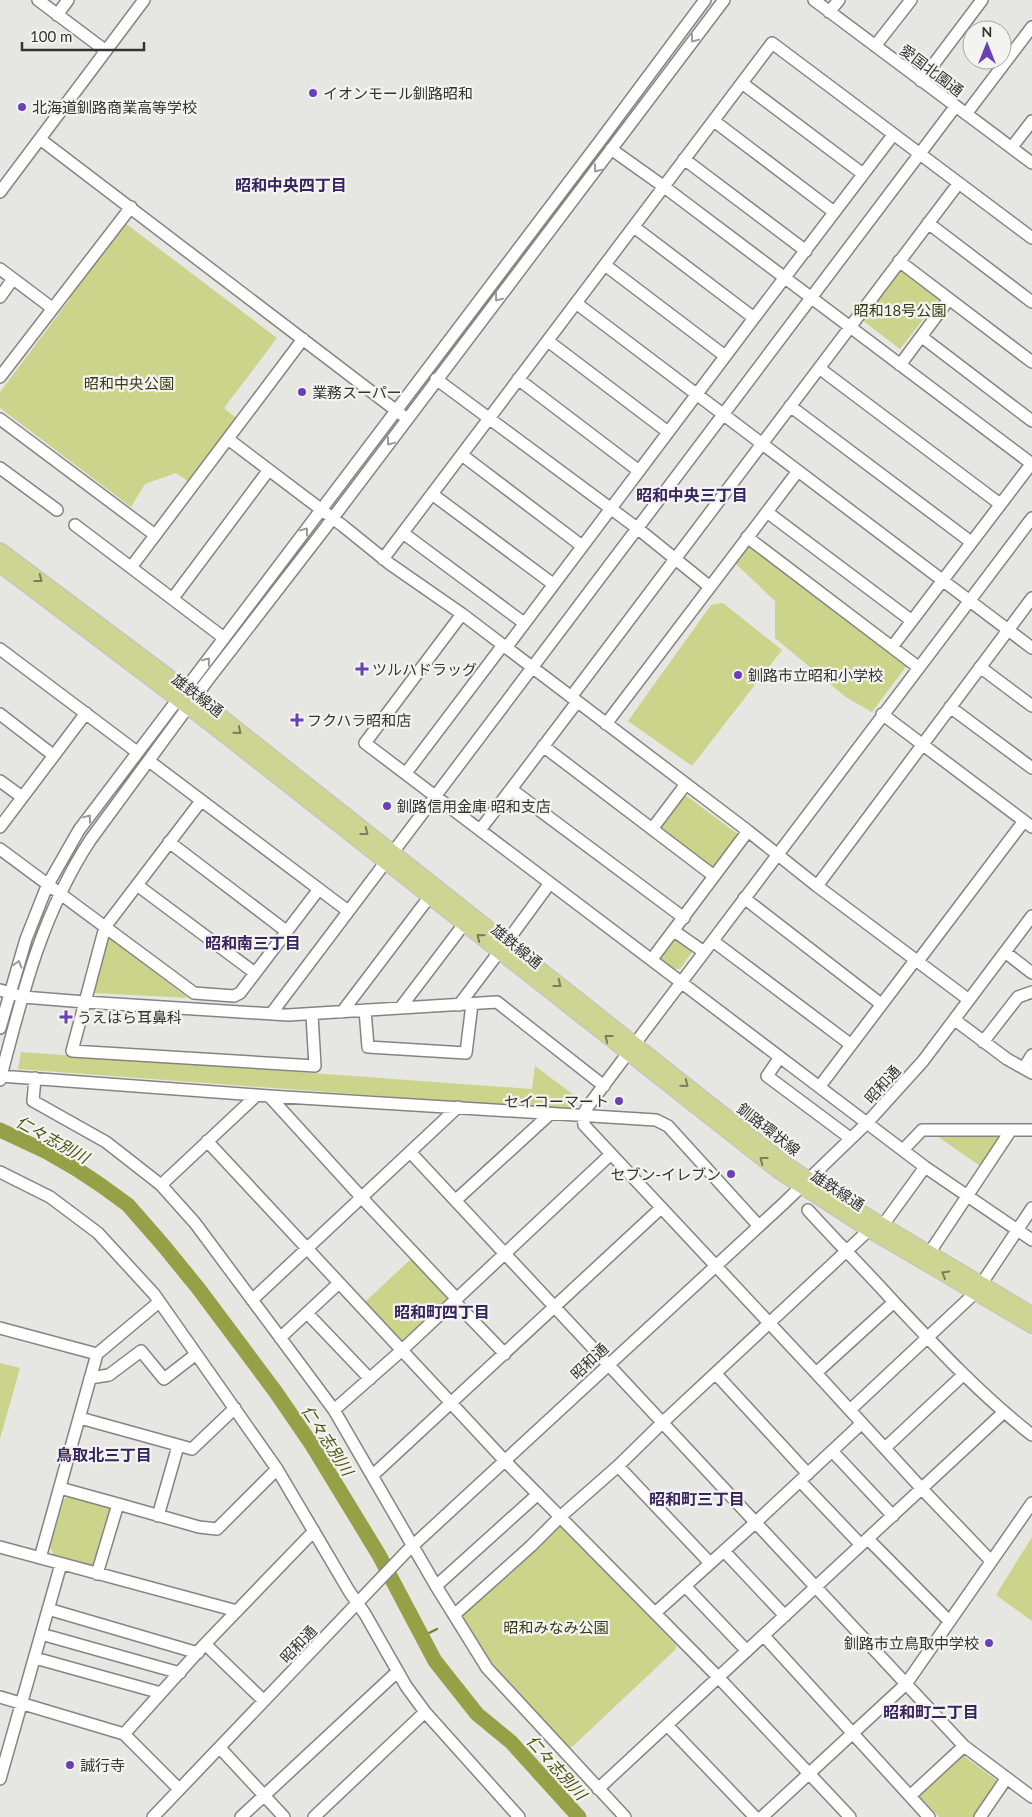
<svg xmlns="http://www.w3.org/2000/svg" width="1032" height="1817" viewBox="0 0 1032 1817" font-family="Lato,'Noto Sans JP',sans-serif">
<rect width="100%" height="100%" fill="#e6e7e3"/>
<path fill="#cbd48a" d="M125,223L277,338L224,408L236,418L188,481L176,473L145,484L131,507L0,408V392L70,299L68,297Z
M900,269L940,298L900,349L862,320Z
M749,542L908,664L872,712L847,698L775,638V601L735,563Z
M723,603L782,650L692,766L628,721L711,605Z
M684,794L739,835L714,868L659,827Z
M676,936L694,949L680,969H673L659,958Z
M108,939H111L188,998L94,993Z
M21,1052L532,1089L535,1066L578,1098L571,1110L18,1069Z
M934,1134H998L1001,1141L980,1166Z
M413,1257L450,1296L402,1341L365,1302Z
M0,1363L20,1368L0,1439Z
M69,1496L112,1509L95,1568L54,1556L50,1547L64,1499Z
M556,1527H561L676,1645V1649L572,1747H567L490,1664L462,1619L463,1614Z
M1032,1537V1621L996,1595Z
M961,1754L999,1782L975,1817H939L917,1794Z"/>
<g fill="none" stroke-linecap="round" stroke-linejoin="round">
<path stroke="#798040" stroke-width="2.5" d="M423,1636L437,1629"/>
<path stroke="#96a046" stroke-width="15" d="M0,1130L47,1152L78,1170L102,1186L128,1205L163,1245L198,1288L275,1391L312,1445L379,1555L435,1661L477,1714L511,1742L579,1817"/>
<defs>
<path id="minor" d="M38,0L106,51
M814,0L1032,163
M829,12L839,0
M57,15L68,0
M875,46L911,0
M921,81L982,0
M742,83L863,174
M966,114L1032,27
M714,121L834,212
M40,139L402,415
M1012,147L1032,121
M611,149L663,186L1032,464
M684,159L806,251
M0,192L144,0
M928,223L1032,302
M634,227L754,318
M899,261L1032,362
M605,265L725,356
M0,269L52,308
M0,297L13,279
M576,303L1032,648
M922,337L1032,421
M548,341L668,432
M900,365L949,299
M819,368L1000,504
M0,377L131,207
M436,379L637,528L710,587
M518,379L639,471
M790,406L971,542
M0,419L155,535
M228,439L343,526L390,564L462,614L748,831L817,886L969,1000
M462,455L582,546
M0,468L57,510
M432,494L553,584
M767,512L912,621
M75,525L224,638
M403,533L524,623
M747,537L918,667
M383,559L772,43L1032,238
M132,566L303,339
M173,598L268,471
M462,614L365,743L925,1167L1032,1240
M892,647L1032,463
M506,648L754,318L893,135
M0,649L137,752
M980,667L1032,706
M571,697L958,184
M950,707L1032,768
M0,714L53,755
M882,714L1032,827
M606,724L798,471
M543,746L714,876
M149,761L348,911
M406,773L503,645
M0,781L22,797
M511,789L684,918
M201,801L105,927L72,1051L315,1066L312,1015
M0,827L86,713
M652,829L686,784
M480,830L577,702
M169,842L286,931
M0,849L194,993L234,996L240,993L319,889
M137,885L255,973
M817,886L1032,598
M744,898L881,1004
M674,931L704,952
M713,941L850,1044
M506,943L550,883
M1005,952L1032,973
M652,959L748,831
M918,961L1024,821
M0,990L23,997L85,1002L288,1015L497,1002L604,1086
M459,1005L499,952
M401,1007L464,924
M365,1010L368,1047L466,1053L472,1004
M342,1012L430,896
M271,1014L955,107
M955,1020L1007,1059L1032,1073
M0,1028L26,939L47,886L79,830L600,141L705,0
M983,1042L1018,997L1032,992
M780,1057L767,1076L850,1138
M1024,1068L1032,1055
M0,1076L269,1096L656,1120L668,1126L758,1225
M35,1078L33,1101L106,1142L161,1185L195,1223L334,1410L436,1586L487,1668L625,1817
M0,1080C22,995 42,913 91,839L207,681L323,531L724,0
M820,1086L916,959
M269,1096L362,1198L456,1298
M207,1141L505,1461L718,1677L850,1817
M903,1150L922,1130H1032
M411,1153L964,1746L1032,1797
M0,1172L50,1197L98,1233L154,1294L277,1469L349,1591L365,1614L406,1686L425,1712L519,1817
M161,1185L257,1095
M456,1200L550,1114
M808,1210C836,1241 866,1271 894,1302C938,1349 981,1395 1032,1435
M883,1225L925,1167
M930,1252L1011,1130
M252,1300L458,1107
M454,1301L505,1354
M307,1313L370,1379
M0,1328L97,1354L40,1558
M280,1338L339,1283
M97,1354L159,1302
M816,1373L894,1302
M716,1374L808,1474
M90,1378L109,1375L141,1351L164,1379L195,1355
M334,1410L401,1351L611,1154
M850,1410L976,1292L1032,1208
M80,1418L192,1449L235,1408
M885,1448L963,1375
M832,1451L893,1516
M618,1466L710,1563
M373,1475L661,1208
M800,1481L861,1545
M60,1488L118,1504
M158,1516L178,1446
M868,1539L949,1621
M0,1547L237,1611
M724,1551L785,1616
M991,1561L922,1489L816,1373L584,1125L583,1116L586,1109L643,1033L1032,518
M97,1574L118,1504L199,1527L217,1529L277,1469
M436,1586L538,1494
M686,1587L747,1651
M48,1609L198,1653
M655,1613L756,1522L862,1423
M454,1615L531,1546L560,1517L618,1466L662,1423L869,1230
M41,1634L180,1673
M764,1636L929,1817
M205,1644L264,1701
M35,1658L161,1693
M0,1697L124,1734L179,1789
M667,1725L755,1817
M124,1734L205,1644L314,1531
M220,1748L284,1817
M0,1779L61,1564
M598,1789L1004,1412
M910,1796L964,1746
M153,1817L407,1551L783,1204L867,1123L923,1061L1032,916
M241,1817L397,1672
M314,1817L425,1712
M762,1817L906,1684L1032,1503
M980,1817L1006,1779"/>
<path id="major" d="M0,550L212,709L786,1164L832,1195L1032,1314
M0,565L209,723L778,1171L869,1230L1032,1326"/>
</defs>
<use href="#minor" stroke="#848481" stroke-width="14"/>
<use href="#major" stroke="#c2c2c2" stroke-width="16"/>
<use href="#minor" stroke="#fff" stroke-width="11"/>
<use href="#major" stroke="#ced492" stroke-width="14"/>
</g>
<defs><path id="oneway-chevron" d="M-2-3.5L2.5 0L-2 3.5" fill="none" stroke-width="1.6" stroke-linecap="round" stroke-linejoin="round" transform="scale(1.25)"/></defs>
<g stroke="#9a9a98">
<use href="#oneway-chevron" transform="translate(694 39) rotate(127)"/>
<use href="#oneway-chevron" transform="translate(597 169) rotate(127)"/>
<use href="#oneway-chevron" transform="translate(498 298) rotate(127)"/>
<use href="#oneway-chevron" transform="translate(390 442) rotate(127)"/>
<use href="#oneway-chevron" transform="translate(305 531) rotate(-53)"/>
<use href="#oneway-chevron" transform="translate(207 661) rotate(-52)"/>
<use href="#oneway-chevron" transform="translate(88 818) rotate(-53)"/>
<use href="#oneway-chevron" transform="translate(18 964) rotate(-74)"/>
</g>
<g stroke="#797c5d">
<use href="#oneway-chevron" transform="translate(39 579) rotate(37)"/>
<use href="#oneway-chevron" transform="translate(238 731) rotate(40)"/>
<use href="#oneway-chevron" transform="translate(365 832) rotate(38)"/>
<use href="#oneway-chevron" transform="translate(480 937) rotate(-141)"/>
<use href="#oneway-chevron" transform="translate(558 984) rotate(38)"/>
<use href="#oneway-chevron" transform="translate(608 1038) rotate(-142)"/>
<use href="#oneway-chevron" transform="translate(685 1084) rotate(39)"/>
<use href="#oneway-chevron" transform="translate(763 1160) rotate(-142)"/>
<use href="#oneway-chevron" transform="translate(945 1274) rotate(-150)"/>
</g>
<g fill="#6a40b9" stroke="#f3f4f0" stroke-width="2">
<circle cx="313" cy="93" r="5"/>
<circle cx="22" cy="107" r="5"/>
<circle cx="302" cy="392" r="5"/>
<path d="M359.5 661.5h5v5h5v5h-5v5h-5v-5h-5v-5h5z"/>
<circle cx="738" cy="675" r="5"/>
<path d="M294.5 712.5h5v5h5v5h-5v5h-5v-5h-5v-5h5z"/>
<circle cx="387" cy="806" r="5"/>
<path d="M63.5 1009.5h5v5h5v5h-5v5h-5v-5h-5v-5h5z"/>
<circle cx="619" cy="1101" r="5"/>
<circle cx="731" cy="1174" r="5"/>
<circle cx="989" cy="1643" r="5"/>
<circle cx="70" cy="1765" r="5"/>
</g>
<g text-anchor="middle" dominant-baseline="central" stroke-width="4.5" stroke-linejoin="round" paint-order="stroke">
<g font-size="15" fill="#343432" stroke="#f3f4f0">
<text transform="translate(932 70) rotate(37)">愛国北園通</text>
<text transform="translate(198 695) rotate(37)">雄鉄線通</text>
<text transform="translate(517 946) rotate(39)">雄鉄線通</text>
<text transform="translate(882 1084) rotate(-48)">昭和通</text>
<text transform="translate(769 1129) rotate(38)">釧路環状線</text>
<text transform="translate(838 1190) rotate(33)">雄鉄線通</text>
<text transform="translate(589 1361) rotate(-43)">昭和通</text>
<text transform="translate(298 1644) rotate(-46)">昭和通</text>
</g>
<g font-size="15" fill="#343432" stroke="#f3f4f0" text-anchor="start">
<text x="323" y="93">イオンモール釧路昭和</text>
<text x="32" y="107">北海道釧路商業高等学校</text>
<text x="312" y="392">業務スーパー</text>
<text x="372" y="669">ツルハドラッグ</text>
<text x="748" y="675">釧路市立昭和小学校</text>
<text x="307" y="720">フクハラ昭和店</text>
<text x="397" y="806">釧路信用金庫 昭和支店</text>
<text x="77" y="1017">うえはら耳鼻科</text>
<text x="609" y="1101" text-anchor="end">セイコーマート</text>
<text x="721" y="1174" text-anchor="end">セブン-イレブン</text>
<text x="979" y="1643" text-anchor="end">釧路市立鳥取中学校</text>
<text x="80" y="1765">誠行寺</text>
</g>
<g font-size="15" fill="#373b15" stroke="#f3f4f0">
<text x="900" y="310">昭和18号公園</text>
<text x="129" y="383">昭和中央公園</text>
<text x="556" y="1627">昭和みなみ公園</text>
</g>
<g font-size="16" font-weight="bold" fill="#382560" stroke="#f3f4f0">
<text x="291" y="184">昭和中央四丁目</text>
<text x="692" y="494">昭和中央三丁目</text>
<text x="253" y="942">昭和南三丁目</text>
<text x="442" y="1311">昭和町四丁目</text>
<text x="104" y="1454">鳥取北三丁目</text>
<text x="697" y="1498">昭和町三丁目</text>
<text x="931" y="1711">昭和町二丁目</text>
</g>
<g font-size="16" font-style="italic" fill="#4c520f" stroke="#f3f4f0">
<text transform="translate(53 1139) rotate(29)">仁々志別川</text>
<text transform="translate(328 1440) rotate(57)">仁々志別川</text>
<text transform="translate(557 1767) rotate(48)">仁々志別川</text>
</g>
</g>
<g transform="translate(987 45)"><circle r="24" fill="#f3f4f0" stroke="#a7a7a4"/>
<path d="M0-4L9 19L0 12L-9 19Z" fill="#6a40b9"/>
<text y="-8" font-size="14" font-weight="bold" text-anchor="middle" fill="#343432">N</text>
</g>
<path d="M22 42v8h122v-8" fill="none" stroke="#343432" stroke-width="2.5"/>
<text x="30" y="42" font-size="15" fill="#343432" stroke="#f3f4f0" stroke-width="4" paint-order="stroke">100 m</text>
</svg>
